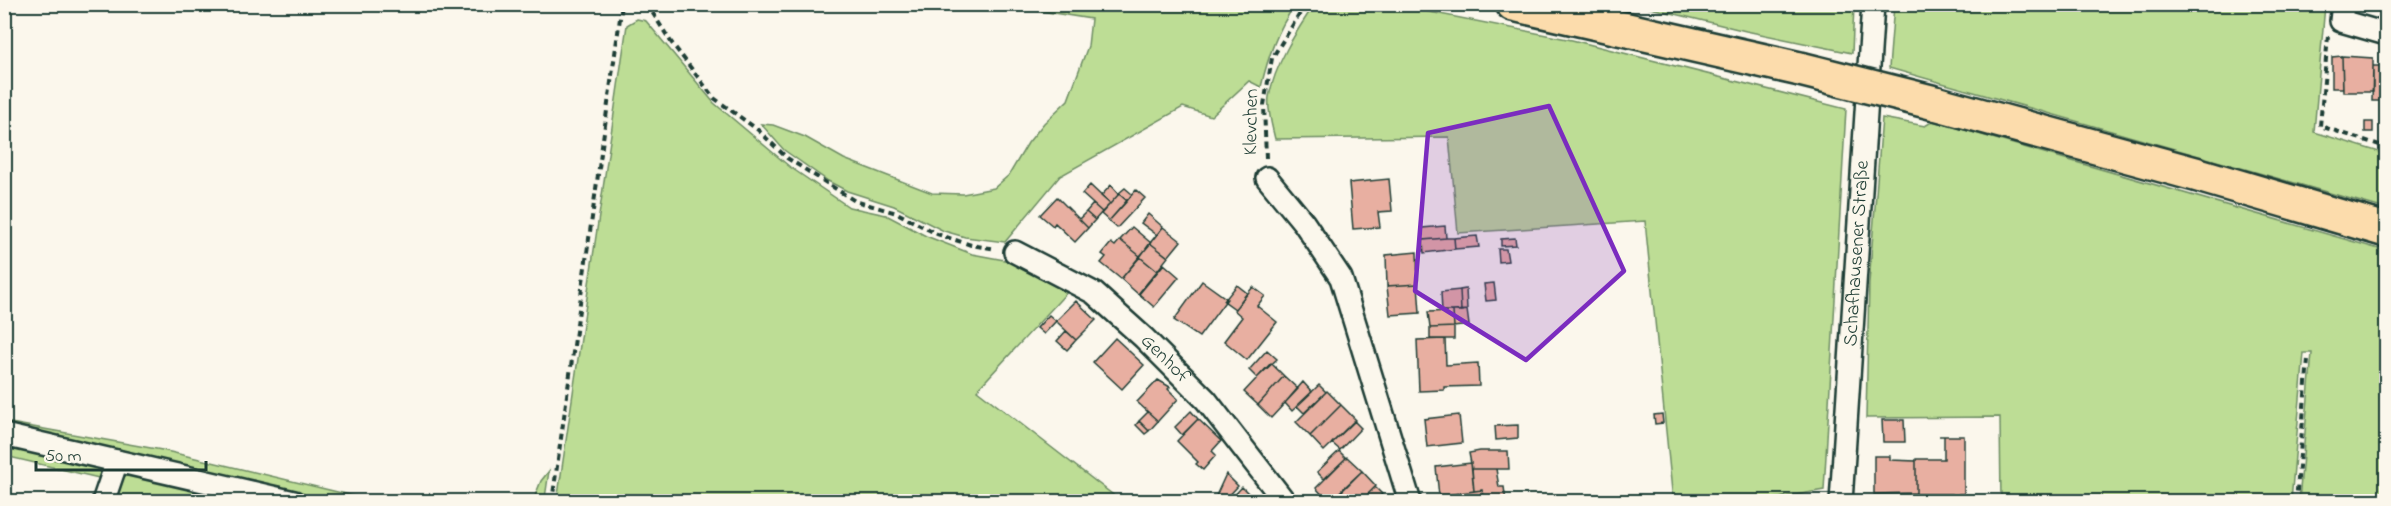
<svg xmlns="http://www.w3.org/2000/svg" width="2391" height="506" viewBox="0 0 2391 506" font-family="'Indie Flower',sans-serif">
<rect width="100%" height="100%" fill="#fbf7ec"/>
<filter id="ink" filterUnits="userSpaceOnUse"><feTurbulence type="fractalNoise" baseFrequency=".0167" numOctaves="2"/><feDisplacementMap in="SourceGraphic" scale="12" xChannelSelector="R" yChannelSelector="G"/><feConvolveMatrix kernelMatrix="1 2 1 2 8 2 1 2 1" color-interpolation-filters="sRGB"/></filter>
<g filter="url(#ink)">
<path fill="#bddd95" stroke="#6e8d64" stroke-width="1.5" d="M1389,4L1572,40L1846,109L1824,490L1761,501H1673L1645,221L1458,233L1449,137L1275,139C1272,126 1267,110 1269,97C1275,64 1296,32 1314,5Z
M1003,5H1295C1277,30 1268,57 1261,87L1249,81L1211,116L1183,107L1060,176L1005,242L965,237L944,231L894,206L847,191L828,181L784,150L761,124L773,125L805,137L844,159L932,193L963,194L994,188L1009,175L1028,143L1044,123L1068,100L1088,46L1091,19Z
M1638,5H1854L1852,53L1746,31Z
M1894,5H2325L2314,132L2386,154V209L1889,68Z
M637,19L646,21L714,103L790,167L849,207L886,215L926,236L972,254L1015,262L1070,289L977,390L1121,501L557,502L627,25Z
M1882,118L1925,126L1933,121L2386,251V501H2299L2312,353H2304L2291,501H2001L2000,417L1866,418L1869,283Z
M5,422L162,450L375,501H331L5,424Z
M5,447L100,466L103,479L5,456Z
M120,469L248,502H109Z
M549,471L545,498L542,501H533L541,481Z"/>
<path fill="#e8afa1" stroke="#1f3d34" stroke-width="1.5" d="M2342,56L2373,58V92H2343Z
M2342,56L2343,88H2332V57Z
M2373,66H2386V101H2372Z
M2365,122H2373V132H2365Z
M1389,179L1392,211L1378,212L1380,227L1353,229L1349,183Z
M1090,185L1110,204L1102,212L1082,194Z
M1111,185L1119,194L1110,204L1101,196Z
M1125,188L1132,194L1127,201L1119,193Z
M1136,190L1145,198L1117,228L1109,221Z
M1119,194L1127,201L1109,221L1101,214Z
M1057,197L1088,228L1075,242L1055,223L1053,226L1040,215Z
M1093,204L1102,212L1095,220L1086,212Z
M1086,212L1095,220L1088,228L1079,219Z
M1148,214L1163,227L1157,235L1141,223Z
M1445,226L1446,238L1423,240L1422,228Z
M1132,227L1151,243L1140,256L1120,240Z
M1163,227L1181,241L1168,257L1150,243Z
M1477,236L1479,247L1455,249L1454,238Z
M1446,238H1454L1455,249L1424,253L1423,240Z
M1515,238L1516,245L1501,246V239Z
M1120,240L1140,256L1121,279L1101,263L1106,257L1102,254L1111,243L1115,246Z
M1150,243L1168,257L1157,271L1140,257Z
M1498,249H1506L1508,261L1499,262Z
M1417,252L1418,284L1387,286L1386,255Z
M1140,257L1157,271L1138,294L1121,279Z
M1164,264L1179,277L1154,307L1139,294Z
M1202,281L1227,299L1199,337L1174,320Z
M1494,283L1496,300L1486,301L1484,284Z
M1418,284L1420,313L1390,315L1387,286Z
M1237,285L1247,293L1235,309L1224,301Z
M1253,287L1265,296L1257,306L1277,322L1247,360L1224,341L1242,317L1234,310Z
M1466,289L1467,310L1461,311L1460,290Z
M1460,290L1461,311H1442L1441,292Z
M1076,301L1096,320L1076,340L1056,321Z
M1467,310L1469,325L1454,327L1453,311Z
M1453,311L1454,327L1430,328L1428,312Z
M1049,315L1056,321L1044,334L1037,328Z
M1454,327V339H1430V328Z
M1066,331L1076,340L1067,350L1057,341Z
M1115,338L1144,365L1122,389L1093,362Z
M1445,339L1446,365L1478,363L1479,386L1444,387V390L1419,391L1417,340Z
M1267,350L1277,359L1257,378L1249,370Z
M1271,363L1284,376L1258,405L1244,392Z
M1284,376L1298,389L1271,418L1258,405Z
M1158,380L1170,387L1168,389L1178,399L1158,421L1137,402Z
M1303,382L1312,392L1292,411L1285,403Z
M1319,385L1326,392L1304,413L1297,406Z
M1327,391L1341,405L1310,436L1296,422Z
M1341,405L1356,420L1324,451L1310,436Z
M1191,411L1198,419L1182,435L1175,427Z
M1148,412L1158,421L1149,431L1139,421Z
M1662,414L1663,423L1655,424L1654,415Z
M1459,415L1462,443L1427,447L1424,419Z
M1198,419L1221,441L1212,451L1216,455L1203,470L1196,464L1198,462L1177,441Z
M1882,420H1904L1905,442H1883Z
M1139,421L1149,431L1145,434L1136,425Z
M1354,421L1361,428L1340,450L1332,443Z
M1518,425V438L1496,440L1495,426Z
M1939,436H1964V494H1959V500H1952V494H1916V459H1944V436Z
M1339,451L1346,458L1324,479L1317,472Z
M1480,451H1508L1509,469H1472L1469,453Z
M1874,456H1890V460L1916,461V493L1874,494Z
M1347,457L1362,471L1329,502L1316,488Z
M1471,463L1474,491L1439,496L1436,467Z
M1472,469H1496L1499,487H1504L1506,502H1484L1482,490L1474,491Z
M1362,471L1376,486L1360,502H1331Z
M1226,474L1238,486L1223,502H1219L1215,498Z
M1242,487L1257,502H1228Z
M1375,487L1382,494L1375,502H1360Z
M1482,490L1484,502H1447V495Z
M1783,498L1806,500V502H1783Z"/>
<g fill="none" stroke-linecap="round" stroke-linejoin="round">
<defs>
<g id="minor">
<path d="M2343,4L2341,21L2386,34"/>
<path d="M1267,178L1304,223L1341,278L1410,502"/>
<path id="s1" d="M1015,252L1094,293L1144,338L1206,400L1285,502"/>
<path d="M4,435L294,502"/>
<path d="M103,502L117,461"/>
<path id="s2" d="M1841,502L1873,4"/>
</g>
<path id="primary" d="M1513,4L1800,69
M1935,103L2195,174L2386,230"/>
</defs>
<use href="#minor" stroke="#1f3d34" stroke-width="26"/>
<use href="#primary" stroke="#1f3d34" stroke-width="38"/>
<path stroke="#1f3d34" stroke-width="4" stroke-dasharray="6 4.5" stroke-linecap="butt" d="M647,4L671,42L714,98L758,130L787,158L855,201L897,213L937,234L971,245L996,249
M2328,36L2320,126L2386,147
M1266,158L1264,105L1272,58L1306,4
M552,502L622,4
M2296,502L2308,359"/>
<use href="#minor" stroke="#fbf7ec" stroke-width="21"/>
<use href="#primary" stroke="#fcdcac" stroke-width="33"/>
<defs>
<path id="primary-bridge" d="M1800,69L1935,103"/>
</defs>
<use href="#primary-bridge" stroke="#1f3d34" stroke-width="38" stroke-linecap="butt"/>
<use href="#primary-bridge" stroke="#fcdcac" stroke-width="33"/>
</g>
</g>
<path fill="#7b2cbf" fill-opacity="0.2" stroke="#7b2cbf" stroke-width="4.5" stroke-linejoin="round" d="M1549,106L1624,271L1526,360L1415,291L1428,133Z"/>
<g text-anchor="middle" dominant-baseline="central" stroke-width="6" stroke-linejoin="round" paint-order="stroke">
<g font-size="20" fill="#1f3d34" stroke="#fbf7ec">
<text transform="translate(1252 122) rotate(-89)">Klevchen</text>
<text stroke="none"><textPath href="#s2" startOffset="249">Schafhausener Straße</textPath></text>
<text stroke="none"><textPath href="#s1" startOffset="186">Genhof</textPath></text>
</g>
</g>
<rect width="2391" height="506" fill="none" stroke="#fbf7ec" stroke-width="24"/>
<rect x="12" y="12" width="2367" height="482" fill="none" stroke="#1f3d34" stroke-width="2" filter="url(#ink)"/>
<path d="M36 461v9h170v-9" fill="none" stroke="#1f3d34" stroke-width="3"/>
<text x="45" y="461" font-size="18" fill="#1f3d34" stroke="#fbf7ec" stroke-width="4.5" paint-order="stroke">50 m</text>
</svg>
